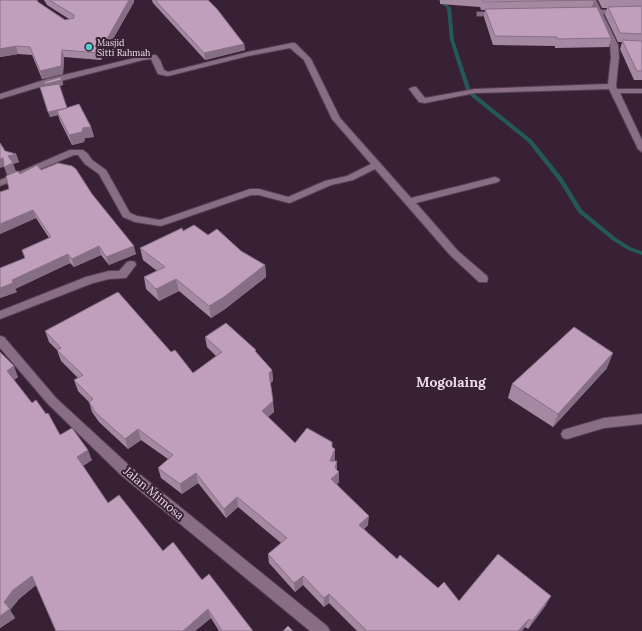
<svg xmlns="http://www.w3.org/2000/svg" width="642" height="631" viewBox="0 0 642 631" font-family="Lora,serif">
<rect width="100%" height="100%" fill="#382135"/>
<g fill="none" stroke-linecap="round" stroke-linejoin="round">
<path fill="#24595a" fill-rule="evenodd" d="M438,0H442L451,8L454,40L471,91L532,140L563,179L582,210L616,238L632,248L642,251V255L628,250L612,240L578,212L559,181L528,142L467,93L450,40L447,8Z"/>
<defs>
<path id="minor" d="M590,0H596L601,10L642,9V13L603,14L618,45L619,57L616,86L617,89H642V93H620L642,140V152L638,149L609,89L475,93L425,103L419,102L409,89L413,87H416L425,98L475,89L608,84L611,57L610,45L596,14H585L581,12L585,10H594Z
M477,12H499L503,14L499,16H477Z
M292,43H295L311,59L340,118L411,198L495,177L498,178L500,180L498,182L416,203L458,251L487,276L488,279L487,282H479L450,255L375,169L353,180L331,185L292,202L289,203L259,195H251L161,226L135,222L123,217L99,174L85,164L78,155H74L0,186V180L70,150H83L88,154L92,160L106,170L130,213L137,216L160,220L250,189H259L288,197L325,181L347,176L371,164L332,119L304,60L290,48L248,56L168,76L158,74L151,59L143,60L53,83L0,99V94L47,79L143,56L156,55L160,60L164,70L168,72L248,52Z
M131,261L135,262L136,265L126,278L109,279L93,283L0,319V311L86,277L109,271H119L127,262Z
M0,336L4,337L56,398L132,468L327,626L330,631H310L122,476L48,404L0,348Z
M642,414V424L604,428L567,439L563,438L561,434L563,430L604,418Z"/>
</defs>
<use href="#minor" stroke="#544052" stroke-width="2"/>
<use href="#minor" fill="#896d85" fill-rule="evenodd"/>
</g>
<path fill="#a589a2" d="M44,0H134V2L101,60L64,57L63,74L42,79L32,55L18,54L0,57L38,2L65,20L69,19L47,5Z
M152,0H155L244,44L245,50L205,60L153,3Z
M440,0H594L592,7L611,38L609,47L555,48V46L493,45L484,17L485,10H481L480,7L440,4Z
M598,0H642V80H634L620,49L622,42H618L605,15L607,8H602Z
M44,82H63V85L59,86L67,108L91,127L94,137L85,138L84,142L72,145L60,121L58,115L50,117L40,87L45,86Z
M5,151L16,154L19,162L13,164L16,172L20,174L41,170L92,194L136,254L109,265L101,255L74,267L70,263L15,289L17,292L0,298L25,258L22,250L49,238L36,218L0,234V192L9,189Z
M183,231L208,235L241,251L265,265L266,277L225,309L211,318L179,291L159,301L146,289L144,277L157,271L143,260L140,248Z
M45,331L171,352L193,373L216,356L207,347L205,337L256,353L272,370L273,381L270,383L274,412L268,417L295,443L332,442V447L335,459L334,461H337V470L339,472V482L337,484L368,525L364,529L397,559L438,588L459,601L546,605L528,629L525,627L522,631H357L329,603L324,607L303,585L295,592L269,563L268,554L281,543L238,507L226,518L198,483L182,494L161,478L158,468L168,459L141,440L128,449L99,422L92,412L89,402L78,391L74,380L78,378L61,361L57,350L49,342Z
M0,352L18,377L14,380L32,403L46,414L60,435L92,460L83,466L108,503L163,551L202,580L253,631H219L211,618L195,631H56L36,585L19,599L10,610L15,618L0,628Z
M607,368L553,427L508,398L512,384Z"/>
<path fill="#866f84" d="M129,0H134V2L101,60L99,53Z
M244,44L245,50L205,60L204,53Z
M16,46L18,54L0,57V49Z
M62,50L64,57L63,74L42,79L40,71Z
M61,77L63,82V85L46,89L45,84Z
M67,108L57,111L58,115L50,117L48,112Z
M91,127L94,137L85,138L84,142L72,145L69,135L83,128Z
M16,154L19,162L13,164L16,172L7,175L4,167L8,156Z
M3,158L6,166L0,168V159Z
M33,210L36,218L0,234V224Z
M99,246L101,255L74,267L72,259Z
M134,246L136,254L109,265L106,257Z
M68,254L70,263L15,289L17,292L0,298V288L12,280Z
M265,265L266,277L225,309L211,318L209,306Z
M176,279L179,291L159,301L156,289Z
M613,353L607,368L553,427L558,414Z
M14,366L18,377L12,381L7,371Z
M272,370L273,381L270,384L269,373Z
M273,401L274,412L263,421L262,411Z
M138,429L141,440L128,449L125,439Z
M335,449V459L329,471L330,461Z
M88,450L92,460L81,467L77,457Z
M337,461V472H339V482L331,489V479Z
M196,473L198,483L182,494L180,484Z
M237,497L238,507L226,518L224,509Z
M369,516L368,525L358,534L359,525Z
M32,576L37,584L19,599L10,610L15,618L0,628V616L4,602L13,590Z
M303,576V585L295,592L294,583Z
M329,594V603L324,607V598Z
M551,596L546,605L528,629L532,621Z
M208,609L211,618L195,631H183Z
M529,619L525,627L522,631H518Z"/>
<path fill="#c09fbc" stroke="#866f84" d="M0,0H37L38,2L65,20L74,18V15L49,0H129L99,53L62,50L61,66L40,71L30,47L16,46L0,49Z
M155,0H208L217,9L244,44L204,53Z
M482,0H594L483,2Z
M642,6V34L620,33L608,7Z
M597,7L611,38L557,39V37L495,36L485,9Z
M622,40L642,41V71H637Z
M61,77V80L45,84L44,82Z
M59,84L67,108L48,112L40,87Z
M79,104L91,127L83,128L82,132L69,135L57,111Z
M0,143L5,151L16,154L8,156L13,163L4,167L3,158L0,159Z
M58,163L72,166L76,169L92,194L134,246L106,257L99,246L72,259L68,254L12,280L13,283L0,288V268L25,258L22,250L51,237L33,210L0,224V192L9,189L6,176L18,171L20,174L37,165L41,170Z
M194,225L208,235L217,229L241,251L265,265L224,297L209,306L176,279L156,289L144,277L165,267L140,248L182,228L183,231Z
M118,292L171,352L175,350L193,373L222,352L205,337L226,323L256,350L255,351L272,370L269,373L273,401L262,411L295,443L307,428L332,442V447L335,449L330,461H337L335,468L339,472L331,479L369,516L359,525L397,559L400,555L438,588L444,582L459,601L498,554L551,596L532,621L529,619L518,631H367L329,594L324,598L303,576L294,583L268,554L287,538L237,497L224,509L196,473L180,484L158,468L173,455L138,429L125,439L95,412L89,402L93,399L74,380L83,375L57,350L61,348L45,331Z
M574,327L613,353L558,414L512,384Z
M0,352L14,366L7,371L32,403L36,400L46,414L48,413L60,435L72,428L88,450L77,457L108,503L119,495L163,551L173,542L202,580L209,574L253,631H222L208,609L183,631H56L32,576L13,590L4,602L10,609L0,616Z
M288,626L293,631H283Z"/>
<circle fill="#52cdcf" stroke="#382135" stroke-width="1.5" cx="89" cy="47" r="4"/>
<g text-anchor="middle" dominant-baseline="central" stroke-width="4" stroke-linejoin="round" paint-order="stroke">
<g font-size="9" fill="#ebdbe8" stroke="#382135" text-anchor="start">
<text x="97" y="42">Masjid<tspan x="97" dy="10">Sitti Rahmah</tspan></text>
</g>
<g font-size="12" fill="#ebdbe8" stroke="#382135">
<text transform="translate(154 493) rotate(40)">Jalan Mimosa</text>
</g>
<g font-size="14" font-weight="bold" fill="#ebdbe8" stroke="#382135">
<text x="451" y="382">Mogolaing</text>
</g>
</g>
</svg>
